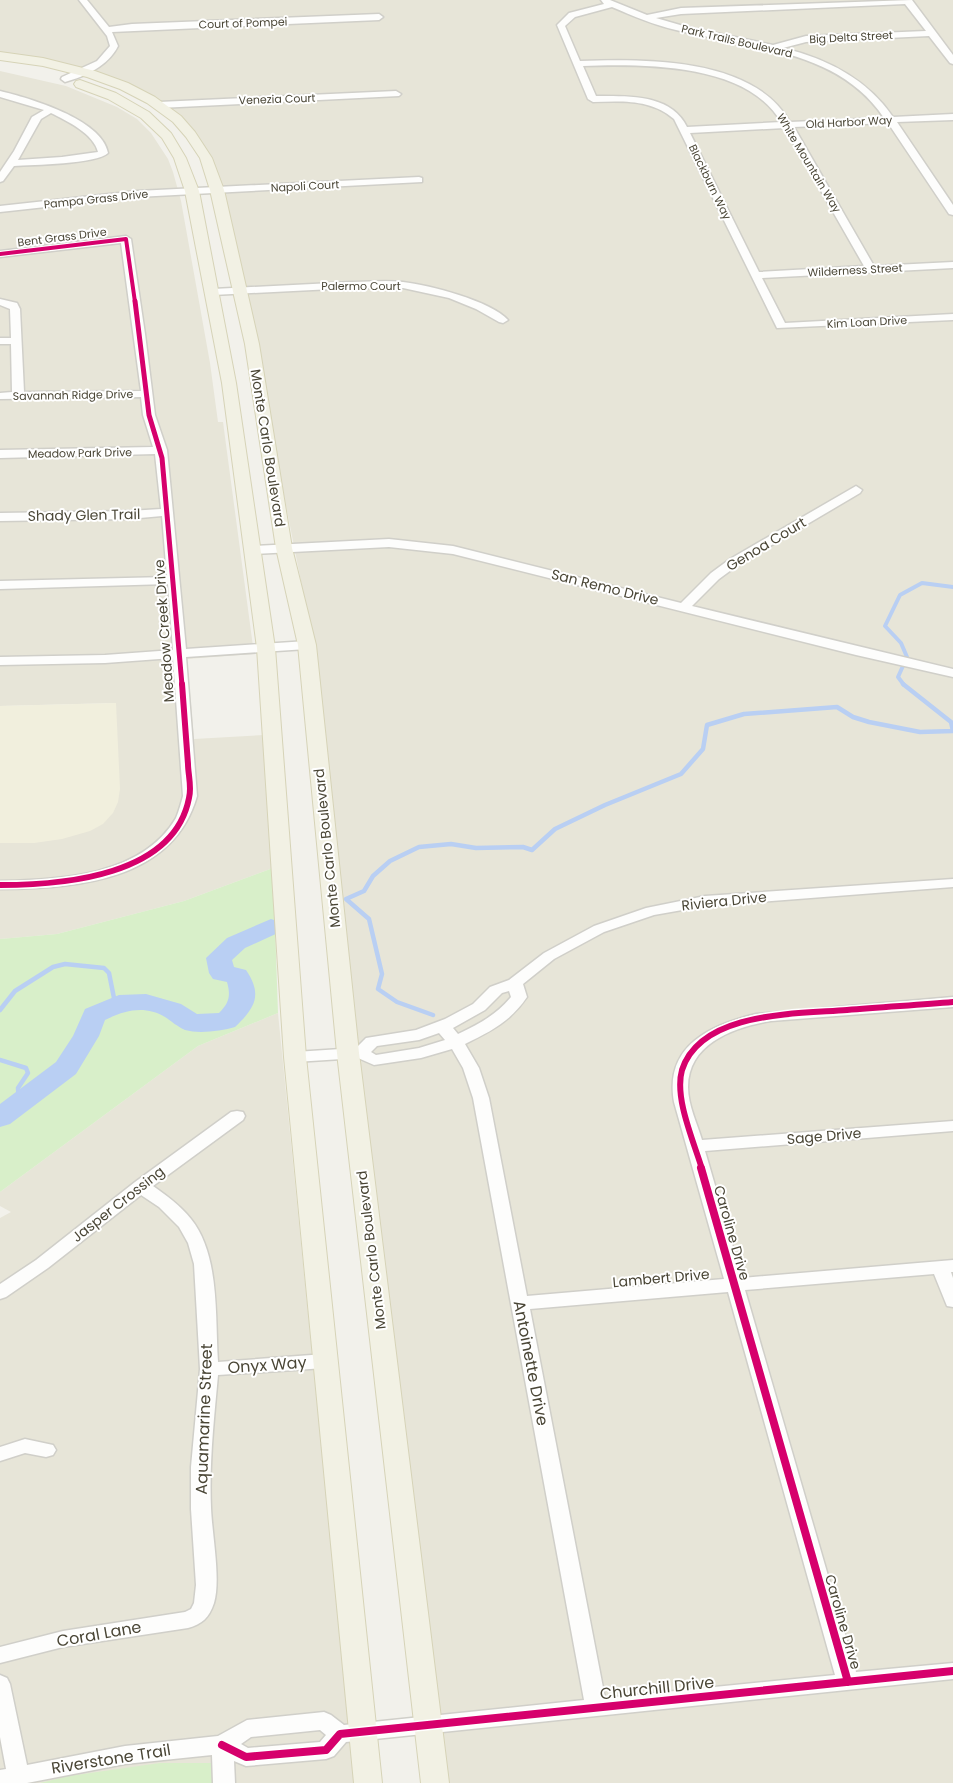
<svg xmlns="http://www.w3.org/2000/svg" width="953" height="1783" viewBox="0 0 953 1783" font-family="Poppins,sans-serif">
<rect width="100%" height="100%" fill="#f2f1eb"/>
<path fill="#e7e5d8" d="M0,0H953V1783H449L354,1026L314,647L226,203L213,163L202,142L190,126L174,111L133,87L0,54Z
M0,71L66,86L117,107L137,119L151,133L168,159L173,172L181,201L210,363L218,422H223L254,654L187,659L194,739L264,735L273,868L184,901L57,934L0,939V843H34L115,703L0,706Z
M278,1013L355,1783H0V1218L11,1212L0,1206V1192L198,1046Z"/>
<path fill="#f1efdd" d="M116,703L120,789L118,802L113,813L103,824L90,831L62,839L34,843H0V706Z"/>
<path fill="#d8efc9" d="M273,868L278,1013L198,1046L0,1192V939L57,934L184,901Z
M160,1763H213L214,1783H40L69,1776Z"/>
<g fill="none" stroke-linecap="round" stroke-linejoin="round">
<path stroke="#b9cff3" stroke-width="4" d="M904,685L898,677L907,657L901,643L885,626L900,595L922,583L953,587"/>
<path stroke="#b9cff3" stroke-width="4.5" d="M0,1010L15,991L53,967L65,964L104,968L109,973L114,998L119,1003
M433,1015L397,1002L378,989L382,974L369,919L346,899L364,891L373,876L390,861L419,847L451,844L476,848L523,847L532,850L555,829L605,805L681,774L703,749L707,725L744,714L837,707L853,717L869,722L920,732L953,731L951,722L903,684
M0,1060L26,1068L28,1073L18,1088L19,1104"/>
<path fill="#b9cff3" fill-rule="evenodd" d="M271,919L280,922L284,927L280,932L245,948L232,960L234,967L246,970C263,995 255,1008 235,1027C221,1031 199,1034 185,1030C178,1027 171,1021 165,1017C145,1005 125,1010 105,1020L99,1036L76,1074L10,1124L0,1127V1104L56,1062L73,1036L85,1009L119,995L146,994L181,1004L197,1014L219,1013C229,1003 231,996 227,982L213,979L209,973L206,958L227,938Z"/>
<defs>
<path id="minor" d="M79,0H87L109,27L132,24L379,14L383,17L379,20L112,32L118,46C108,66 86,76 65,82L61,79L62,77L97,61L110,46L107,36Z
M601,0H610L647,15L681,8L912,0L953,55V64L950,63L929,36L806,42L783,48C828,59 867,79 893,117L953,114V120L897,122L953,205V215L949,214L888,123L794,127L874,266L953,262V268L762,278L785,323L953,314V320L777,328L674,119C651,99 622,101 593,102L588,99L557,25L569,13L604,4ZM905,4L926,31L806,36L773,45L687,27L656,18L681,14ZM612,7C633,16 654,25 676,30C749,48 838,49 884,118L790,122C753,57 646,59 580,61L565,26L575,17ZM583,66C643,64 747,63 781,122L687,127C671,94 629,96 596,96ZM785,128L864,266L759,272L690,133Z
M0,91C29,98 102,119 108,153C97,164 32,165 14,166L3,181L0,182V172L14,151L32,117L44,110L0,97ZM51,113C67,121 94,134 98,152L62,157L18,160L41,119Z
M396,91L401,94L399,96L159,108L154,105L159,102Z
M419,177L422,178V182L137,197L0,212V206L137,191Z
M126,236L131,239L145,334L155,415L167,450L186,649L307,641L314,645L307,649L186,657L197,796C173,881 75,889 0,889V881C60,880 142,876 176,818C179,811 181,803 183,796L173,658L105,663L0,665V657L105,655L173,650L168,584L0,589V581L167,577L162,516L129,519L0,521V513L129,511L161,509L155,454L0,458V450L153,447L143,415L141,397L0,399V393L12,392L11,344H0V338H11L10,309L0,305V299L17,303L20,309L24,392L141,391L121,243L0,257V251Z
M352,282C369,282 386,280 403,282C429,285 491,301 508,320L503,323L499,322L476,309L449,298L403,288H352L213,295L208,292L213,289Z
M856,486L862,490L860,493L738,565L719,579L692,606L953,669V677L856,655L453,554L389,547L252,554L246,550L252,546L389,539L453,546L681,603L711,573L730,559Z
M953,879V887L705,906L654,915L604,932L554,959L523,984L527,997C510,1022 491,1031 465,1044L479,1068L489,1098L527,1296L724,1279L674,1102C664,1046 710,1025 756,1014L953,997V1007L771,1021C735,1027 688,1043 688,1087C688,1105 697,1123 702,1140L953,1121V1131L705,1151L742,1278L953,1260V1272H951L953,1278V1307L947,1306L934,1274L745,1290L856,1672L953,1663V1679L346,1742L334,1756L326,1759L246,1766L234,1761L235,1783H213L212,1755L125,1764L27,1783H0V1770L6,1769L0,1737V1675L7,1678L10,1684L27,1765L125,1746L218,1736L247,1720L324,1712L331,1715L344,1725L584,1700L473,1098L463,1068L452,1049L421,1058L374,1065L358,1058L295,1062L289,1061L287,1057L289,1053L295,1052L356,1048L366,1038L416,1030L445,1019L473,1004L490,987L509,980L544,953L594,926L646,908L705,896ZM509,991L511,997C496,1015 479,1024 458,1034L453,1028L485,1010L502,993ZM439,1033L445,1040L419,1048L376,1055L371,1052L377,1046L419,1040ZM728,1292L835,1675L605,1698L530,1309ZM320,1730L326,1735L320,1742L248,1748L241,1744L251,1737Z
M237,1111L243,1112L245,1116L243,1120L153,1186C166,1195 181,1206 191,1219C220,1255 215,1317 218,1362L325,1354L332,1356L334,1361L332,1366L325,1368L218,1375C214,1419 209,1464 211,1508C212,1534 221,1580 214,1603C209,1618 202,1624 188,1628L63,1647L0,1663V1647L63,1631L185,1612L191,1609L194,1603L196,1585L191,1509V1467L200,1369L194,1264L188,1243L179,1227L159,1207L141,1195L48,1268L6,1297L0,1299V1284L36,1260L135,1182L231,1112Z
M25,1439L53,1445L56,1450L53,1455L46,1457L25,1453L0,1461V1447Z"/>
<path id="major" d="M0,52L43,58L95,71L128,83L155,97L181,116L195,132L212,158L224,190L259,344L292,548L316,645L359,1053L449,1783H421L337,1053L298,645L276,548L245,344L210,190L200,158L186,137L173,122L147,103L120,89L87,77L43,66L0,60Z
M80,80L116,93L149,112L171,133L186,158L199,191L236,383L275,648L306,1057L382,1783H354L284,1057L257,648L222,383L185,191L174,158L162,138L141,118L108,99L76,87L74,84L76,81Z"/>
</defs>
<use href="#minor" stroke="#d0cfc9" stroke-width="3"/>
<use href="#major" stroke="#d6d3b7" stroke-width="2"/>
<use href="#minor" fill="#fdfdfc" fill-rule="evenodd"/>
<use href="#major" fill="#f2f1e4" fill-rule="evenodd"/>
<defs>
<path id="cycleway-far3" d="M0,254L126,239L135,302"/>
<path id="cycleway-far2" d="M135,301L149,415L162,458L182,685"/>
<path id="cycleway-far1" d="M0,885C64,885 174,876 189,798C192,787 188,774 188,764C186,737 184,710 182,684
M702,1169C694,1142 674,1098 682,1070C701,1011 798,1014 847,1010C882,1007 918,1005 953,1002"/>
<path id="cycleway" d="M701,1168L848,1682
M222,1745L246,1757L326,1750L340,1734L953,1671"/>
</defs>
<use href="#cycleway-far3" stroke="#fff" stroke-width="5.5"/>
<use href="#cycleway-far2" stroke="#fff" stroke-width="8"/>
<use href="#cycleway-far1" stroke="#fff" stroke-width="9"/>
<use href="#cycleway" stroke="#fff" stroke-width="11"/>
<use href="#cycleway-far3" stroke="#d6006c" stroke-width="4"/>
<use href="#cycleway-far2" stroke="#d6006c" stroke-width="5"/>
<use href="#cycleway-far1" stroke="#d6006c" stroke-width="6"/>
<use href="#cycleway" stroke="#d6006c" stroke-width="8"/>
</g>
<g text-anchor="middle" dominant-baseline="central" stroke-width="4" stroke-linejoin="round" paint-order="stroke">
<g font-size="11" fill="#4a4636" stroke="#fff">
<text transform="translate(243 23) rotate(-2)">Court of Pompei</text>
<text transform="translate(851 37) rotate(-3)">Big Delta Street</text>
<text transform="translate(737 41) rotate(13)">Park Trails Boulevard</text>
<text transform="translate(277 99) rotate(-2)">Venezia Court</text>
<text transform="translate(849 122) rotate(-3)">Old Harbor Way</text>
<text transform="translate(809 163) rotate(59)">White Mountain Way</text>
<text transform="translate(710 182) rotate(64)">Blackburn Way</text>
<text transform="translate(305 186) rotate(-3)">Napoli Court</text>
<text transform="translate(96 199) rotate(-6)">Pampa Grass Drive</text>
<text transform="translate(62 237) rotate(-7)">Bent Grass Drive</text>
<text transform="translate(855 270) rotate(-3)">Wilderness Street</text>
<text x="361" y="286">Palermo Court</text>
<text transform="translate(867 322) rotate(-3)">Kim Loan Drive</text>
<text transform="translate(73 395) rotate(-1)">Savannah Ridge Drive</text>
<text transform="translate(80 453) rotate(-1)">Meadow Park Drive</text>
</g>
<g font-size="14" fill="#4a4636" stroke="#fff">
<text transform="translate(268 448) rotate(81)">Monte Carlo Boulevard</text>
<text transform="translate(84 515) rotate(-1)">Shady Glen Trail</text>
<text transform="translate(766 544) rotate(-31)">Genoa Court</text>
<text transform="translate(605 587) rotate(14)">San Remo Drive</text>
<text transform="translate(164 631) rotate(-94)">Meadow Creek Drive</text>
<text transform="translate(327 848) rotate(-96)">Monte Carlo Boulevard</text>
<text transform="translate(724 901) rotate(-6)">Riviera Drive</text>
<text transform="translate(824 1136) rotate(-5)">Sage Drive</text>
<text transform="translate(118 1204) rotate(-38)">Jasper Crossing</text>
<text transform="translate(732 1233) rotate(74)">Caroline Drive</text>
<text transform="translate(371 1250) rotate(-97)">Monte Carlo Boulevard</text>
<text transform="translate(661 1278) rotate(-5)">Lambert Drive</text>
<text transform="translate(843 1622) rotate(74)">Caroline Drive</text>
</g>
<g font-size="16" fill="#4a4636" stroke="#fff">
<text transform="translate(531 1363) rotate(79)">Antoinette Drive</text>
<text transform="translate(267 1365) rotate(-4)">Onyx Way</text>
<text transform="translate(204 1419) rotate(-88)">Aquamarine Street</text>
<text transform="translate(99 1634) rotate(-10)">Coral Lane</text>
<text transform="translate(657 1688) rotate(-6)">Churchill Drive</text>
<text transform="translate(111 1759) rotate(-9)">Riverstone Trail</text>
</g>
</g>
</svg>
